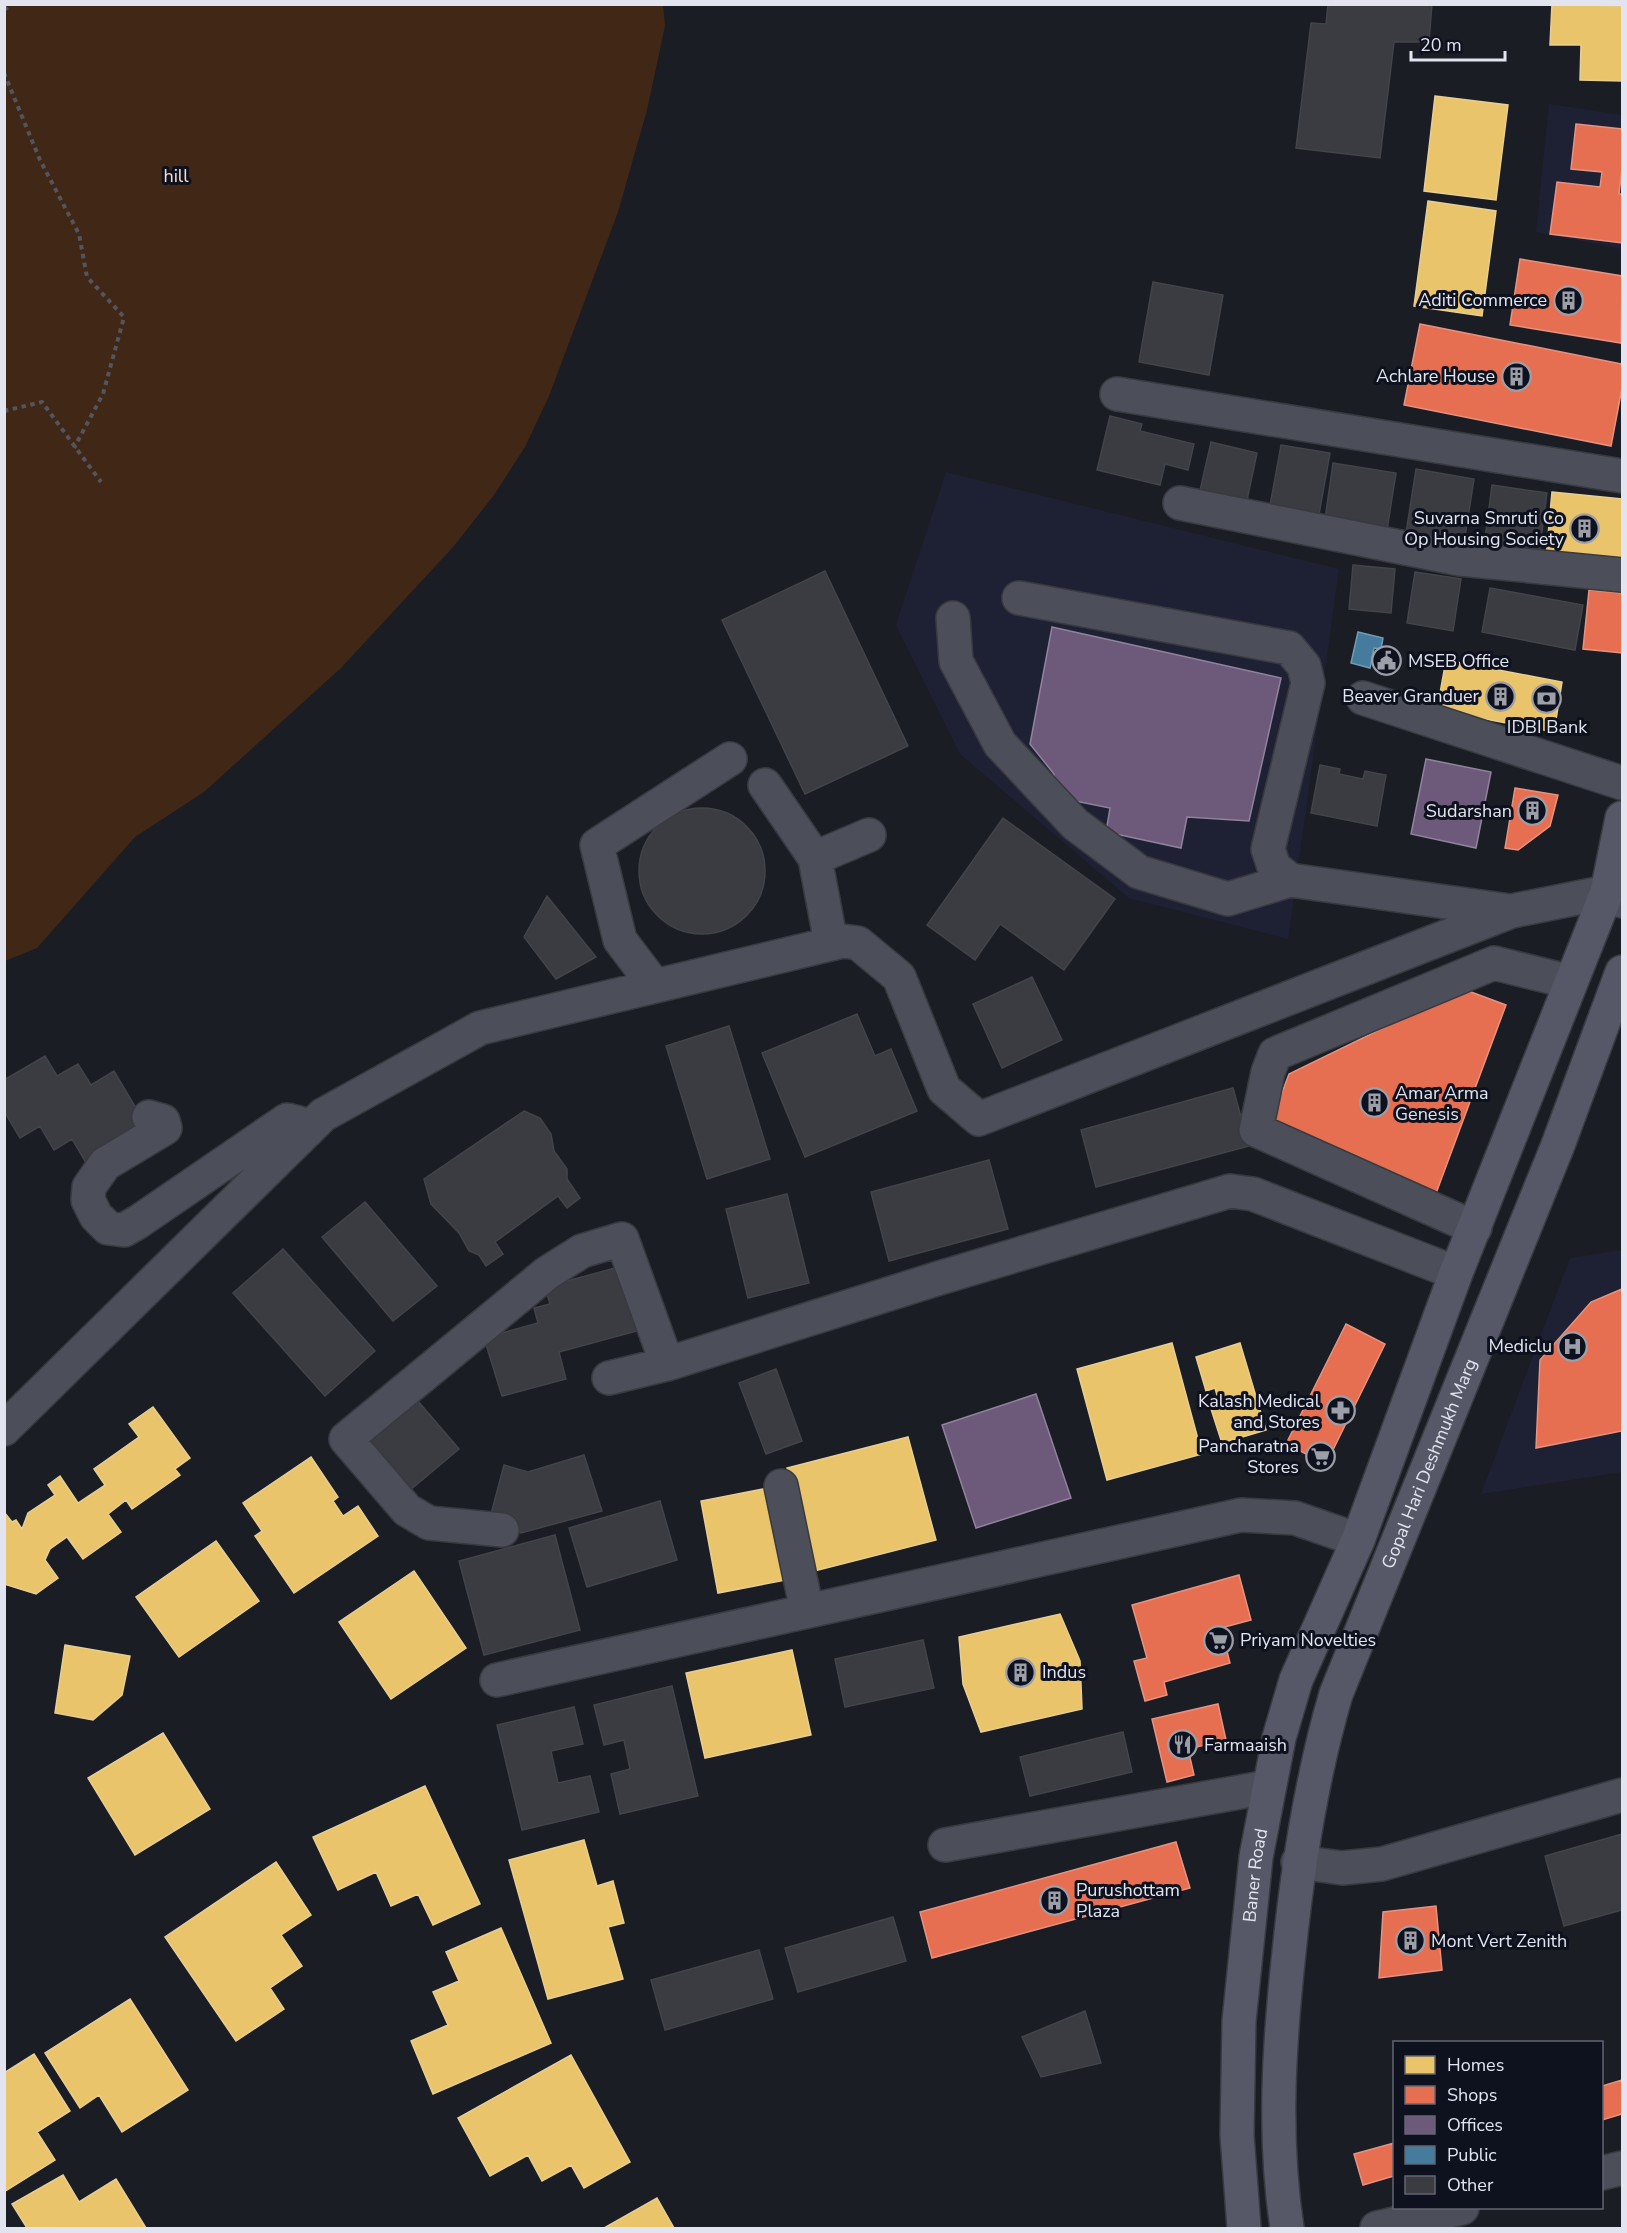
<svg xmlns="http://www.w3.org/2000/svg" width="1627" height="2233" viewBox="0 0 1627 2233" font-family="'Nunito Sans',sans-serif">
<rect width="100%" height="100%" fill="#1b1d24"/>
<path fill="#1e2134" d="M1549,104L1622,115V249L1536,232Z
M946,472L1339,569L1288,939L1129,898L960,754L896,625Z
M1622,1250V1472L1481,1494L1570,1258Z"/>
<path fill="#412716" d="M5,4H663L665,26L647,110L618,212L549,396L525,447L494,495L454,546L341,668L204,792L135,837L37,948L5,961Z"/>
<path fill="#e9c46a" stroke="#e7ce92" stroke-width="1.5" d="M1552,4L1622,6V81L1580,80L1581,45H1550Z
M1435,96L1508,105L1496,200L1424,191Z
M1428,201L1496,211L1482,316L1414,306Z
M1552,492L1622,499V565L1546,558Z
M1446,660L1562,682L1554,732L1437,710Z
M1172,1343L1202,1454L1107,1480L1077,1369Z
M1240,1343L1266,1430L1222,1443L1211,1409L1220,1406L1215,1388L1206,1391L1196,1357Z
M153,1407L190,1458L175,1469L180,1475L132,1509L126,1500L108,1514L121,1532L83,1559L67,1537L50,1549L45,1560L58,1578L36,1594L4,1584V1512L12,1522L16,1520L22,1529L28,1513L55,1495L48,1485L60,1476L78,1503L105,1485L94,1469L139,1437L129,1424Z
M908,1437L936,1540L814,1571L787,1468Z
M311,1457L338,1497L333,1501L343,1516L358,1506L378,1536L294,1593L255,1536L262,1531L243,1503Z
M768,1488L786,1580L718,1593L701,1501Z
M216,1541L259,1601L179,1657L136,1597Z
M414,1571L466,1648L391,1699L339,1622Z
M1060,1614L1080,1661L1082,1709L981,1732L963,1684L959,1637Z
M65,1645L130,1656L122,1695L93,1720L55,1713Z
M792,1650L811,1735L705,1758L686,1673Z
M163,1733L210,1809L135,1855L88,1778Z
M425,1786L480,1904L433,1925L418,1894L391,1906L376,1872L338,1890L313,1837Z
M584,1840L597,1886L613,1881L624,1923L608,1927L623,1979L548,1999L509,1860Z
M276,1862L311,1915L281,1935L302,1966L270,1988L284,2009L236,2041L165,1937Z
M501,1928L551,2043L433,2094L411,2041L448,2025L433,1992L459,1981L446,1952Z
M130,1999L188,2090L122,2132L99,2095L80,2108L45,2053Z
M34,2054L70,2111L37,2132L55,2160L4,2192V2073Z
M571,2055L630,2162L584,2188L571,2165L542,2181L528,2155L490,2176L458,2118Z
M63,2175L79,2202L116,2179L146,2228H27L12,2204Z
M657,2198L674,2228H604Z"/>
<path fill="#e76f51" stroke="#e69280" stroke-width="1.5" d="M1576,124L1622,129V168L1619,194H1622V243L1550,234L1557,182L1600,187L1602,172L1571,169Z
M1520,259L1622,276L1621,343L1510,325Z
M1420,324L1622,364V388L1611,446L1404,405Z
M1589,590L1622,593V653L1583,649Z
M1515,788L1558,795L1550,826L1518,850L1505,848Z
M1463,989L1506,1005L1435,1196L1267,1132L1289,1074Z
M1622,1289V1431L1536,1448L1540,1360L1591,1302Z
M1346,1324L1385,1344L1326,1464L1286,1444Z
M1239,1575L1251,1620L1221,1628L1230,1663L1164,1682L1167,1695L1145,1701L1134,1661L1147,1658L1132,1605Z
M1218,1704L1226,1740L1188,1749L1194,1775L1167,1782L1152,1719Z
M1176,1842L1190,1888L932,1958L920,1912Z
M1436,1906L1442,1970L1379,1978L1383,1912Z
M1622,2080V2114L1602,2120V2086Z
M1394,2143V2176L1363,2185L1354,2154Z"/>
<path fill="#6d597a" stroke="#90839d" stroke-width="1.5" d="M1052,627L1281,678L1249,821L1187,817L1181,848L1106,832L1110,808L1050,796L1054,774L1030,744Z
M1426,759L1491,772L1476,848L1411,834Z
M1036,1394L1071,1498L976,1528L942,1425Z"/>
<path fill="#457b9d" stroke="#749bb6" stroke-width="1.5" d="M1358,632L1383,638L1381,649L1374,648L1370,668L1351,663Z"/>
<path fill="#3a3c41" stroke="#42444a" stroke-width="1.5" d="M1328,4H1432L1429,42H1394L1380,158L1296,148L1311,23L1326,24Z
M1153,282L1223,295L1209,375L1139,362Z
M1110,416L1142,424L1140,431L1194,444L1188,470L1165,464L1160,485L1097,470Z
M1211,442L1257,453L1246,505L1199,495Z
M1281,445L1330,453L1318,520L1269,511Z
M1333,463L1396,473L1387,530L1325,519Z
M1416,469L1474,479L1464,543L1406,533Z
M1492,485L1547,493L1538,562L1483,554Z
M1353,565L1395,569L1391,613L1349,609Z
M825,571L908,746L805,794L722,620Z
M1415,572L1461,579L1453,631L1407,623Z
M1490,588L1583,605L1575,650L1482,632Z
M1320,765L1340,769L1339,774L1363,779L1365,771L1386,775L1377,826L1311,813Z
M639 871a63 63 0 1 1 126 0a63 63 0 1 1-126 0Z
M1003,818L1115,899L1064,970L1000,924L975,960L927,925Z
M547,896L596,957L556,979L524,937Z
M1032,977L1062,1040L1002,1068L973,1004Z
M857,1014L875,1056L891,1049L917,1111L805,1157L762,1053Z
M729,1026L770,1159L707,1179L666,1046Z
M45,1056L57,1076L78,1064L91,1085L114,1071L149,1130L88,1166L72,1139L54,1150L40,1126L20,1138L4,1111V1080Z
M1233,1088L1249,1146L1096,1187L1081,1130Z
M524,1111L540,1118L551,1134L554,1151L567,1169V1179L580,1198L567,1208L558,1196L495,1242L503,1254L486,1266L479,1255L469,1251L459,1233L431,1204L424,1179Z
M989,1160L1008,1229L889,1261L871,1192Z
M787,1194L809,1283L748,1298L726,1209Z
M365,1202L437,1286L393,1321L322,1237Z
M283,1249L375,1351L325,1396L233,1293Z
M626,1265L644,1329L559,1352L566,1379L502,1396L484,1338L538,1323L534,1308L550,1304L545,1287Z
M776,1369L802,1441L766,1454L739,1383Z
M411,1393L459,1449L409,1491L362,1435Z
M584,1455L602,1511L521,1533L491,1514L504,1465L528,1472Z
M660,1501L677,1560L587,1587L569,1528Z
M555,1535L580,1630L484,1655L459,1561Z
M923,1640L934,1688L845,1707L835,1659Z
M672,1686L698,1796L620,1814L611,1774L630,1769L624,1740L604,1745L594,1705Z
M574,1707L583,1744L551,1751L558,1783L590,1776L599,1812L522,1830L497,1725Z
M1123,1732L1132,1772L1030,1796L1020,1757Z
M1622,1834V1910L1564,1926L1545,1856Z
M893,1917L906,1961L798,1992L785,1948Z
M759,1950L773,1999L665,2030L651,1980Z
M1085,2011L1101,2063L1041,2077L1022,2037Z"/>
<g fill="none" stroke-linecap="round" stroke-linejoin="round">
<defs>
<path id="minor" d="M1117,394L1622,476
M1180,503L1460,559L1622,575
M1019,598L1289,648L1304,666L1308,683L1268,849L1274,867L1290,880L1510,911
M953,618L956,661L1000,744L1075,824L1139,872L1228,899L1290,880
M1363,698L1622,783
M765,785L815,858L831,943
M815,858L869,835
M654,985L620,940L597,845L730,759
M149,1117L163,1121L165,1128L105,1164L89,1187L88,1200L96,1216L108,1228L124,1230L138,1222L287,1120L299,1123L307,1131
M1475,1228L1256,1130L1268,1072L1275,1054L1494,963L1571,982
M609,1378L667,1364L936,1279L1230,1191L1253,1194L1456,1273
M4,1429L323,1115L480,1028L843,941L858,943L899,977L944,1089L979,1119L1512,911L1607,892L1622,901
M781,1486L807,1611
M502,1530L429,1523L407,1510L346,1439L547,1273L582,1251L622,1239L667,1364
M497,1680L1241,1515L1295,1518L1358,1540
M945,1845L1268,1787
M1298,1862L1342,1868L1382,1864L1622,1795
M1602,2173L1622,2168
M1377,2228L1462,2208"/>
<g id="major">
<path id="s1" d="M1244,2228L1237,2135L1239,2021L1256,1857L1279,1738L1296,1680L1358,1540L1456,1273L1607,892L1622,818"/>
<path id="s2" d="M1287,2228C1273,2137 1279,2044 1289,1952C1298,1864 1311,1779 1336,1694L1558,1145L1622,972"/>
</g>
</defs>
<use href="#minor" stroke="#383a40" stroke-width="36"/>
<use href="#major" stroke="#383a40" stroke-width="36"/>
<path stroke="#53555e" stroke-width="4" stroke-dasharray="4.5 4.5" stroke-linecap="butt" d="M4,10L12,4
M4,73L40,160L79,234L87,277L124,317L103,394L74,448
M4,411L42,402L101,482"/>
<use href="#minor" stroke="#4c4e5a" stroke-width="33"/>
<use href="#major" stroke="#565867" stroke-width="33"/>
</g>
<defs>
<symbol id="building-ring" viewBox="-11 -11 22 22"><circle r="9.5" fill="#0e111e" stroke="#9c9fa8" stroke-width="1.5"/><path d="M-4-6H4V6H1V3H-1V6H-4ZM-2.5-4.3h1.7v1.8h-1.7ZM.8-4.3h1.7v1.8H.8ZM-2.5-1h1.7V.8h-1.7ZM.8-1h1.7V.8H.8Z" fill="#9c9fa8"/></symbol>
<symbol id="civic-ring" viewBox="-11 -11 22 22"><circle r="9.5" fill="#0e111e" stroke="#9c9fa8" stroke-width="1.5"/><path d="M-.6-6.5H3V-4.5H.6V-3L4-1V1h2V6H-6V1h2V-1L-.6-3ZM-1.2 2.5V6h2.4V2.5Z" fill="#9c9fa8"/></symbol>
<symbol id="bank-ring" viewBox="-11 -11 22 22"><circle r="9.5" fill="#0e111e" stroke="#9c9fa8" stroke-width="1.5"/><path d="M-6-4H6V4H-6ZM0-2.3a2.3 2.3 0 1 0 0 4.6a2.3 2.3 0 1 0 0-4.6Z" fill="#9c9fa8"/></symbol>
<symbol id="hospital-ring" viewBox="-11 -11 22 22"><circle r="9.5" fill="#0e111e" stroke="#9c9fa8" stroke-width="1.5"/><path d="M-5-5h3v3.5h4V-5h3V5h-3V1.5h-4V5h-3Z" fill="#9c9fa8"/></symbol>
<symbol id="pharmacy-ring" viewBox="-11 -11 22 22"><circle r="9.5" fill="#0e111e" stroke="#9c9fa8" stroke-width="1.5"/><path d="M-2-6h4v4h4v4h-4v4h-4v-4h-4v-4h4Z" fill="#9c9fa8"/></symbol>
<symbol id="supermarket-ring" viewBox="-11 -11 22 22"><circle r="9.5" fill="#0e111e" stroke="#9c9fa8" stroke-width="1.5"/><path d="M-6-5.5h2.5l.6 2H6L4.5 2H-2.5L-4.4-4H-6ZM-1.5 3.2a1.3 1.3 0 1 0 .1 0ZM3 3.2a1.3 1.3 0 1 0 .1 0Z" fill="#9c9fa8"/></symbol>
<symbol id="restaurant-ring" viewBox="-11 -11 22 22"><circle r="9.5" fill="#0e111e" stroke="#9c9fa8" stroke-width="1.5"/><path d="M-5-6h1v4h1v-4h1v4h1v-4h1v5L-1.5 .5V6h-2V.5L-5-1ZM5-6V6H3V1.5H1.5Q1.5-4 5-6Z" fill="#9c9fa8"/></symbol>
</defs>
<g fill-rule="evenodd">
<use href="#building-ring" x="1552" y="284" width="33" height="33"/>
<use href="#building-ring" x="1500" y="360" width="33" height="33"/>
<use href="#building-ring" x="1568" y="512" width="33" height="33"/>
<use href="#civic-ring" x="1370" y="644" width="33" height="33"/>
<use href="#building-ring" x="1484" y="680" width="33" height="33"/>
<use href="#bank-ring" x="1530" y="682" width="33" height="33"/>
<use href="#building-ring" x="1516" y="794" width="33" height="33"/>
<use href="#building-ring" x="1358" y="1086" width="33" height="33"/>
<use href="#hospital-ring" x="1556" y="1330" width="33" height="33"/>
<use href="#pharmacy-ring" x="1324" y="1394" width="33" height="33"/>
<use href="#supermarket-ring" x="1304" y="1440" width="33" height="33"/>
<use href="#supermarket-ring" x="1202" y="1624" width="33" height="33"/>
<use href="#building-ring" x="1004" y="1656" width="33" height="33"/>
<use href="#restaurant-ring" x="1166" y="1728" width="33" height="33"/>
<use href="#building-ring" x="1038" y="1884" width="33" height="33"/>
<use href="#building-ring" x="1394" y="1924" width="33" height="33"/>
</g>
<g text-anchor="middle" dominant-baseline="central" stroke-width="6" stroke-linejoin="round" paint-order="stroke">
<g font-size="18" fill="#faddcb" stroke="#0e111e">
<text x="176" y="176">hill</text>
</g>
<g font-size="18" fill="#e2e5ef" stroke="#0e111e" text-anchor="end">
<text x="1547" y="300">Aditi Commerce</text>
<text x="1495" y="376">Achlare House</text>
<text x="1564" y="518">Suvarna Smruti Co<tspan x="1564" dy="21">Op Housing Society</tspan></text>
<text x="1408" y="661" text-anchor="start">MSEB Office</text>
<text x="1479" y="696">Beaver Granduer</text>
<text x="1547" y="727" text-anchor="middle">IDBI Bank</text>
<text x="1512" y="811">Sudarshan</text>
<text x="1395" y="1093" text-anchor="start">Amar Arma<tspan x="1395" dy="21">Genesis</tspan></text>
<text x="1552" y="1346">Mediclu</text>
<text x="1320" y="1401">Kalash Medical<tspan x="1320" dy="21">and Stores</tspan></text>
<text x="1299" y="1446">Pancharatna<tspan x="1299" dy="21">Stores</tspan></text>
<text x="1240" y="1640" text-anchor="start">Priyam Novelties</text>
<text x="1042" y="1672" text-anchor="start">Indus</text>
<text x="1204" y="1745" text-anchor="start">Farmaaish</text>
<text x="1076" y="1890" text-anchor="start">Purushottam<tspan x="1076" dy="21">Plaza</tspan></text>
<text x="1431" y="1941" text-anchor="start">Mont Vert Zenith</text>
</g>
<g font-size="18" fill="#e2e5ef" stroke="#0e111e">
<text stroke="none"><textPath href="#s2" startOffset="788">Gopal Hari Deshmukh Marg</textPath></text>
<text stroke="none"><textPath href="#s1" startOffset="354">Baner Road</textPath></text>
</g>
</g>
<rect width="1627" height="2233" fill="none" stroke="#e2e5ef" stroke-width="12"/>
<rect x="1393" y="2041" width="210" height="168" fill="#0e111e" stroke="#636672" stroke-width="1.5"/>
<rect x="1405" y="2056" width="30" height="18" fill="#e9c46a" stroke="#636672" stroke-width="1.5"/>
<text x="1447" y="2071" font-size="18" fill="#e2e5ef">Homes</text>
<rect x="1405" y="2086" width="30" height="18" fill="#e76f51" stroke="#636672" stroke-width="1.5"/>
<text x="1447" y="2101" font-size="18" fill="#e2e5ef">Shops</text>
<rect x="1405" y="2116" width="30" height="18" fill="#6d597a" stroke="#636672" stroke-width="1.5"/>
<text x="1447" y="2131" font-size="18" fill="#e2e5ef">Offices</text>
<rect x="1405" y="2146" width="30" height="18" fill="#457b9d" stroke="#636672" stroke-width="1.5"/>
<text x="1447" y="2161" font-size="18" fill="#e2e5ef">Public</text>
<rect x="1405" y="2176" width="30" height="18" fill="#3a3c41" stroke="#636672" stroke-width="1.5"/>
<text x="1447" y="2191" font-size="18" fill="#e2e5ef">Other</text>
<path d="M1411 51v9h94v-9" fill="none" stroke="#e2e5ef" stroke-width="3"/>
<text x="1420" y="51" font-size="18" fill="#e2e5ef" stroke="#0e111e" stroke-width="4.5" paint-order="stroke">20 m</text>
</svg>
